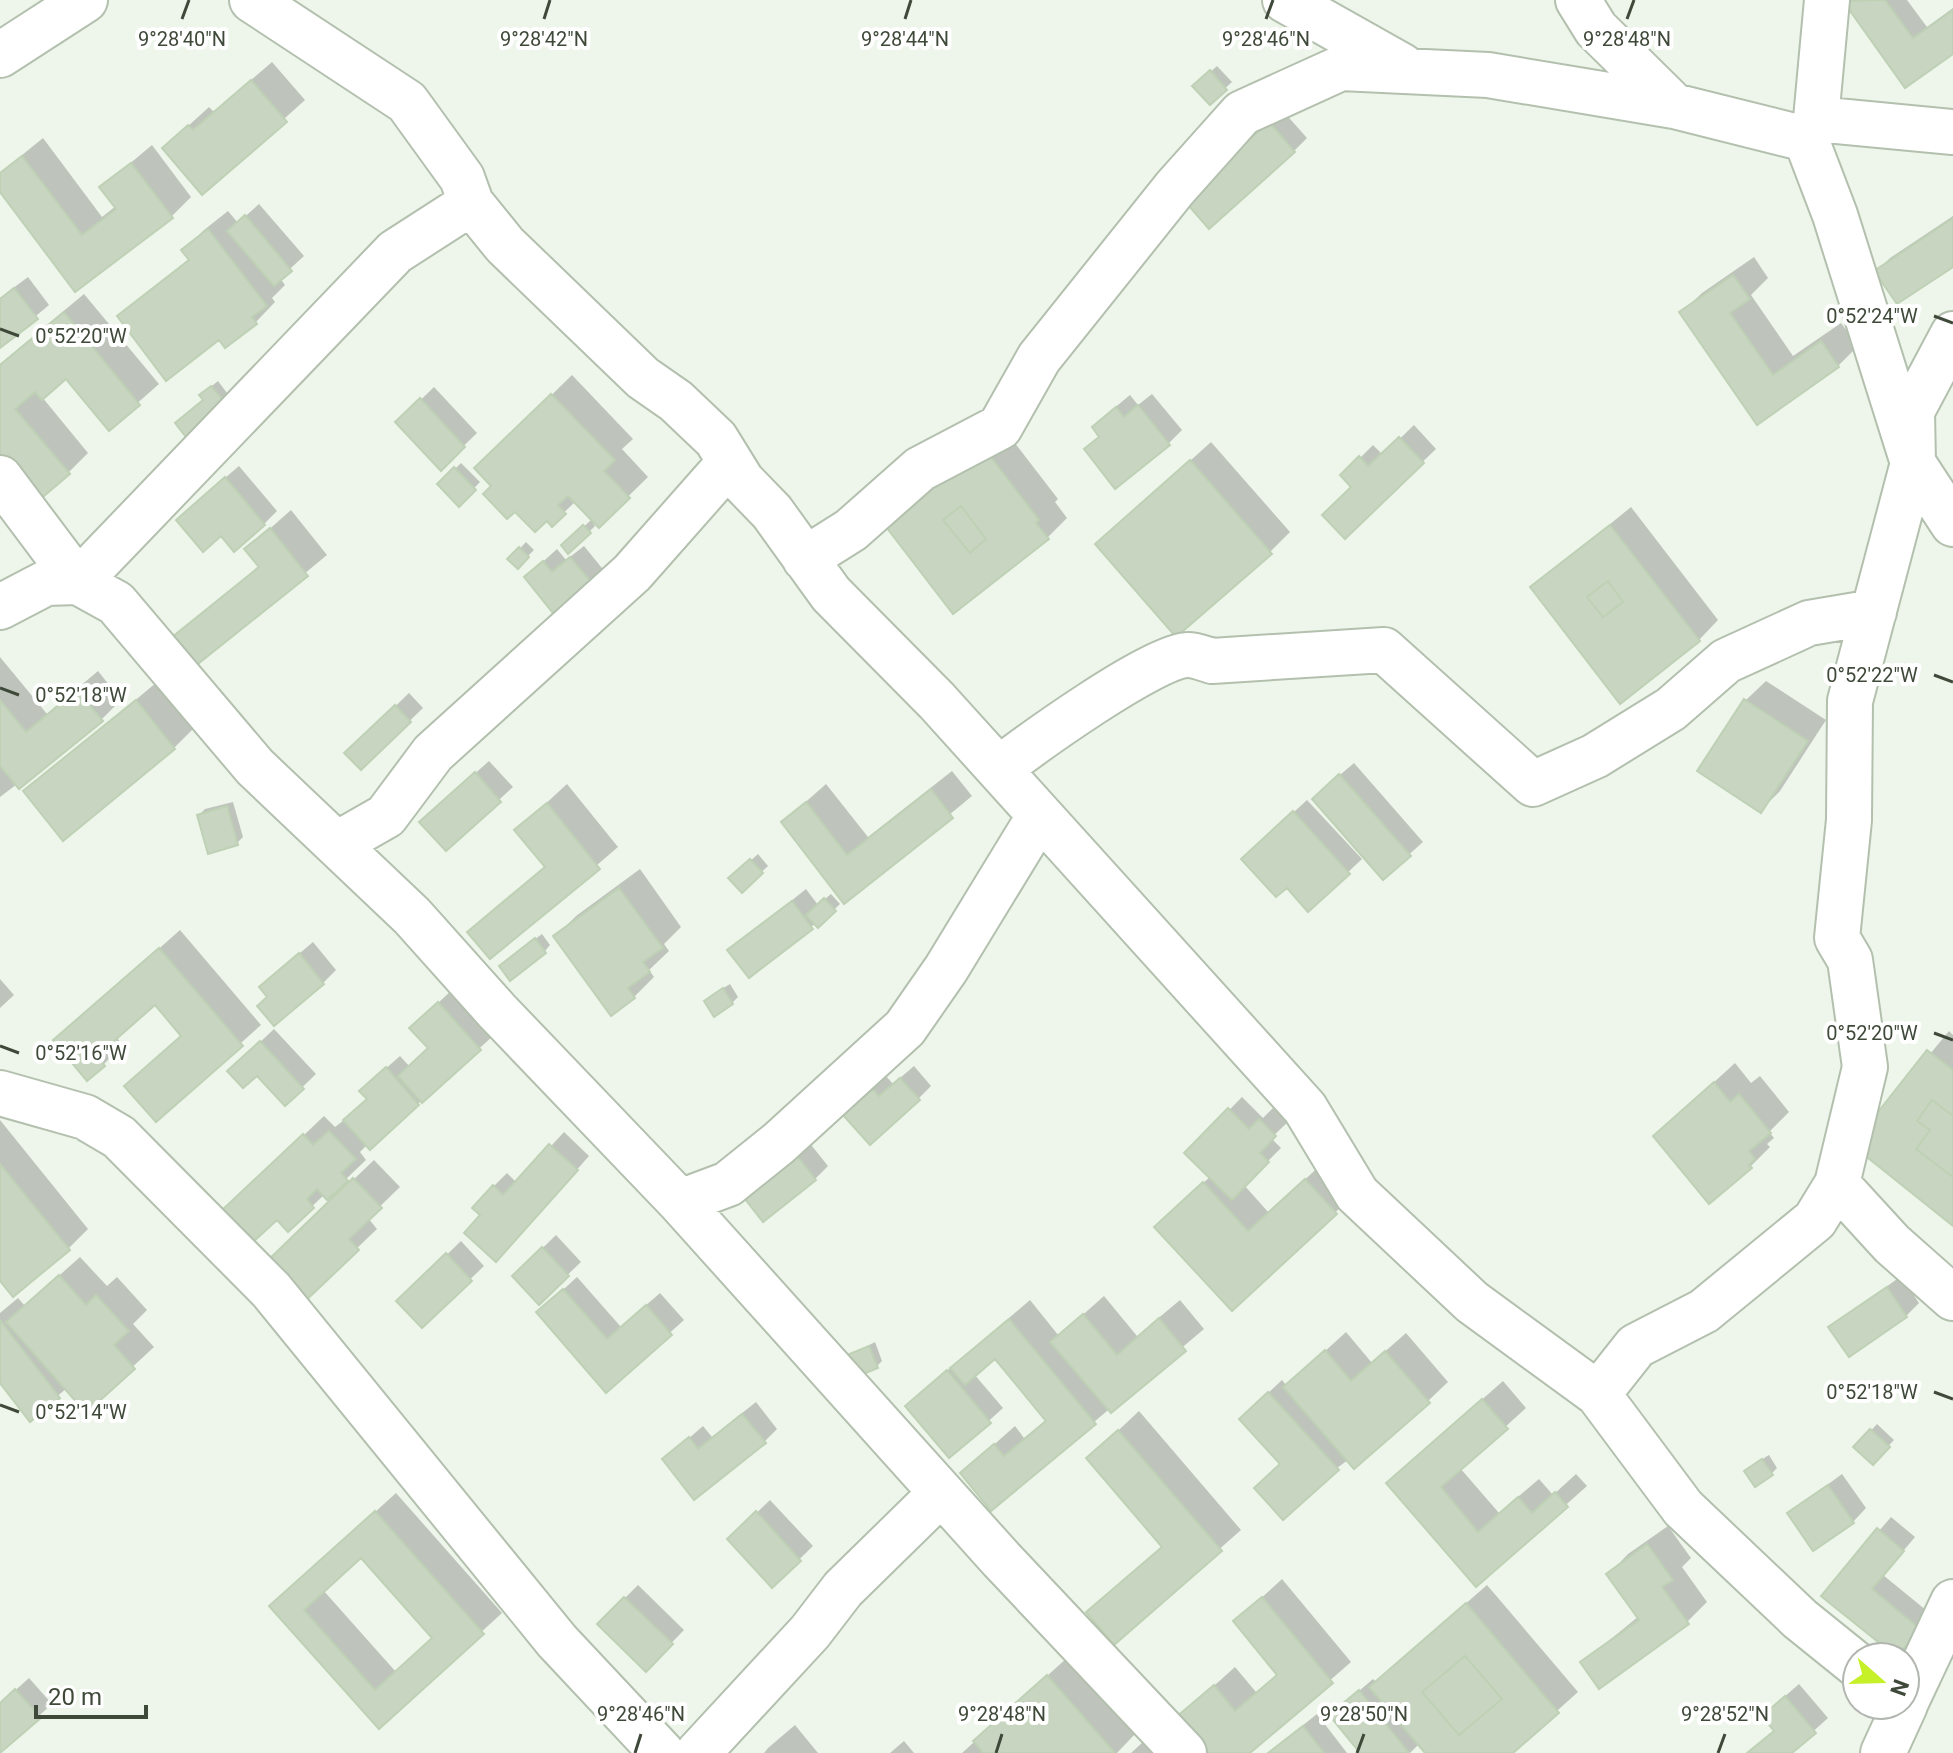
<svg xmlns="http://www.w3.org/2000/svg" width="1953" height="1753" viewBox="0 0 1953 1753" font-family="Roboto,sans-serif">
<rect width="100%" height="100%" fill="#eef5eb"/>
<path fill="#0003" fill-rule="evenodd" d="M1847,0H1907L1927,27L1953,8V51L1905,86Z
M272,62L305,100L203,192L164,148L209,107L214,112Z
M1217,66L1232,82L1210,102L1195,86Z
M1283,111L1307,138L1294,151L1199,186Z
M43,138L102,217L116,206L102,187L152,145L191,197L171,217L76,289L0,188V173Z
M259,204L304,256L280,278L285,285L272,298L275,302L256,322L219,337L119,317L190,258L184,250L204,230L228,211L238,223Z
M1953,216V264L1877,271L1890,258Z
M1754,257L1768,278L1751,295L1793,356L1841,323L1858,346L1838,366L1758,422L1682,312L1702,293Z
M28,277L49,305L0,346V298Z
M84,294L159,384L109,428L67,377L42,397L88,453L68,473L0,452V364Z
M572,375L633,439L622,449L648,477L599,525L576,501L552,524L477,468Z
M218,381L227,393L218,408L205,399L208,389Z
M434,387L477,433L441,468L398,422Z
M1152,394L1182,430L1169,443L1086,449L1100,435L1094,427L1107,414L1130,395L1138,405Z
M1414,425L1436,449L1345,536L1354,487L1343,475L1373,445L1383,455Z
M1011,438L1058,499L1055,502L1067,518L1047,538L882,520Z
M1211,442L1290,532L1270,552L1098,544Z
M461,463L480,482L459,504L440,484Z
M239,466L277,511L264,524L221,534L191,507Z
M1631,507L1718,620L1699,640L1533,587Z
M291,510L327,555L195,664L174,638L260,565L247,549Z
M591,520L595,526L589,532L564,545Z
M526,542L534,550L518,566L510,559Z
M584,546L606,573L593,586L526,577L557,549L566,560Z
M0,657L47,714L98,671L121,700L101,720L0,797Z
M1766,681L1826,720L1780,791L1761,810L1746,700Z
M157,682L194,728L174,748L26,792Z
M409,693L423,708L361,768L347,753Z
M489,761L513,787L446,848L435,809Z
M1354,763L1423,842L1384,877L1327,786Z
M952,771L972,796L845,901L783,822L826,784L868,837Z
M567,784L618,847L490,957L469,932L546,865L517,830Z
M1307,800L1362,859L1309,909L1257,846Z
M233,802L243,837L237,843L199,815L205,809Z
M758,854L768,866L742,890L731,879Z
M640,869L681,927L664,944L669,951L649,970L654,977L634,997L556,936L576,916Z
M806,889L818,905L831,894L840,904L818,925L816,923L749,975L730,950Z
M180,930L261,1025L156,1119L183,1035L155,1002L116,1037L123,1045L104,1064L56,1040Z
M542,934L550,945L545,951L507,960Z
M313,942L336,970L323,983L275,974Z
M0,979L14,995L0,1008Z
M730,984L738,997L732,1003L712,995Z
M452,990L493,1036L370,1147L368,1144L360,1152L366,1160L327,1197L324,1195L288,1229L244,1192L324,1116L335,1127L352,1114L369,1098L375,1078L400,1056L410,1067L430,1048L425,1015Z
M274,1029L316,1074L285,1104L243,1058Z
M1949,1031L1953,1035V1223L1855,1145Z
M1735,1063L1751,1083L1760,1076L1789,1112L1769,1132L1774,1138L1767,1144L1770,1147L1750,1167L1676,1117Z
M914,1066L931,1086L918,1099L837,1105L878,1067L893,1084Z
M1242,1097L1263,1118L1273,1108L1288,1122L1271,1138L1281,1148L1244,1185L1269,1213L1326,1160L1356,1193L1232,1309L1176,1207L1211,1176L1187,1153Z
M0,1120L88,1229L69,1248L0,1278Z
M564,1132L589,1156L509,1246L494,1186L507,1173L517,1183Z
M808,1141L828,1166L815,1179L743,1194Z
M374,1160L400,1187L368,1218L377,1229L300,1303L284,1246Z
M556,1235L581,1262L539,1302L514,1276Z
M461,1241L484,1266L422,1326L399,1301Z
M80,1257L107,1286L117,1277L147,1310L133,1324L154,1347L86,1410L67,1388L30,1419L0,1380V1313L18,1298L25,1306Z
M1901,1276L1919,1303L1906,1316L1831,1328Z
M577,1277L621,1327L660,1293L684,1320L606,1390L552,1300Z
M1104,1296L1137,1336L1180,1300L1204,1329L1094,1422L962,1473L1015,1426L1024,1438L1047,1419L996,1356L974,1374L1003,1408L950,1456L921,1393L1030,1300L1059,1336Z
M1346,1332L1372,1363L1406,1333L1448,1382L1428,1401L1337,1468L1282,1463L1254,1406L1282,1380L1287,1386Z
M875,1342L882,1361L876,1367L844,1358Z
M1503,1381L1526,1408L1460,1468L1499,1513L1539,1479L1553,1495L1576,1474L1587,1486L1476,1585L1409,1464Z
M756,1402L777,1429L764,1442L665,1459L703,1426L712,1437Z
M1139,1411L1241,1530L1114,1642L1163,1546L1089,1458Z
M1877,1424L1894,1440L1873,1462L1856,1447Z
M1769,1455L1777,1468L1771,1474L1753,1465Z
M1842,1474L1866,1508L1853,1522L1789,1513Z
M396,1493L502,1613L379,1726L272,1606ZM362,1555L434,1637L396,1672L323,1590Z
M770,1500L813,1546L773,1585L730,1539Z
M1891,1517L1915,1537L1883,1575L1932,1615L1909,1643L1824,1595Z
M1668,1526L1691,1558L1682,1567L1707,1602L1687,1622L1583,1662L1639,1616L1609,1574L1628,1554Z
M1282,1579L1351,1662L1247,1753H1207L1178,1718L1235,1667L1256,1692L1279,1674L1235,1622Z
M638,1585L684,1630L646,1669L599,1624Z
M1487,1585L1578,1692L1510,1753H1427L1419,1744L1410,1753H1362L1331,1715L1373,1679L1376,1682Z
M1068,1657L1135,1734L1117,1753H962Z
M29,1678L52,1704L0,1751V1704Z
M1799,1684L1828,1718L1789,1753H1747L1776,1730L1777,1703Z
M1317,1714L1347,1753H1268Z
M795,1725L818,1753H764L768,1748Z
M904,1741L914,1753H890Z
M1143,1742L1153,1753H1131Z"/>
<path fill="#c8d6c1" stroke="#bed1b5" stroke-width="2" fill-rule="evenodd" d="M1885,0L1913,38L1953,10V54L1905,88L1843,1Z
M1210,70L1227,90L1210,105L1192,86Z
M251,80L287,122L202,195L162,148L188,125L193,130Z
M1269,122L1295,152L1209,229L1183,199Z
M22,156L82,235L116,209L99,187L131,163L173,218L75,292L0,192V173Z
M245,215L292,271L274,286L227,231Z
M1953,218V267L1897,304L1874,271Z
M208,229L267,306L252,317L257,324L225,348L219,340L166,381L117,316L189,260L181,250Z
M1733,275L1750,299L1730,313L1773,375L1821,341L1839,367L1757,425L1679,312Z
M14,288L38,319L0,348V299Z
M64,312L140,405L109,431L66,379L42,400L35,392L15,409L70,474L38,501L0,456V365Z
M211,386L223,400L216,406L219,410L186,437L175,423L203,400L199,395Z
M551,394L615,460L604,471L630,498L599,528L568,496L558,505L566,514L552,527L547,521L535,532L515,512L507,519L483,494L491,486L474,468Z
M420,398L465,447L441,471L395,422Z
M1138,405L1170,445L1115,489L1084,449L1099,437L1092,427L1116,407L1124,417Z
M1399,437L1424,463L1345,539L1322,515L1351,487L1340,475L1359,456L1368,466Z
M975,446L986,460L990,456L1039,520L1036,523L1049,539L953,614L880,519ZM961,506L986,539L970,553L943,520Z
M1190,460L1272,554L1176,637L1095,544Z
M454,467L476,490L459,507L437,484Z
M225,477L265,525L234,552L221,536L203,552L176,520Z
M961,506L986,539L970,553L943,520Z
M583,525L591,533L568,554L561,545Z
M1610,525L1700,641L1620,704L1530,587ZM1608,581L1623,602L1603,617L1587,597Z
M270,528L308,576L194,667L171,638L259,567L244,549Z
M519,547L529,557L518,569L507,559Z
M570,557L595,587L557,618L524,577L543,561L552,572Z
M1608,581L1623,602L1603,617L1587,597Z
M77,690L103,721L19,789L0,766V700L26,732Z
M1744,699L1808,741L1761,813L1697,771Z
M136,700L175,749L63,841L23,791Z
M395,705L411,722L361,770L344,753Z
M475,772L501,802L446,851L419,822Z
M1339,774L1411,856L1383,880L1312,799Z
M931,789L953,818L844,904L781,822L806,802L847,855Z
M547,803L600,869L490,959L467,932L545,867L514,830Z
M227,806L238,845L208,854L197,815Z
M1293,811L1350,874L1308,912L1287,888L1276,897L1241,859Z
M750,859L763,873L742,893L728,878Z
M619,888L663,948L643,962L650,972L628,988L635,998L611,1016L553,936Z
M824,898L836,911L818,928L806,915Z
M792,901L813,929L749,978L727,950Z
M535,938L546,953L510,981L499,966Z
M159,948L243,1046L156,1122L124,1086L181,1036L155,1005L97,1056L105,1066L87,1081L53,1040Z
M299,953L324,984L274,1026L257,1006L267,997L259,987Z
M723,988L733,1004L714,1017L704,1001Z
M438,1002L481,1050L422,1103L398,1076L428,1048L409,1028Z
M260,1041L304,1089L285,1106L257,1076L243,1088L227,1071Z
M1927,1050L1953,1070V1116L1932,1100L1917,1121L1930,1130L1916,1149L1953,1177V1226L1852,1145Z
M386,1067L419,1105L370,1150L343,1120L367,1099L359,1091Z
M900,1078L920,1100L870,1145L834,1105L863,1079L879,1096Z
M1714,1082L1730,1102L1739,1094L1771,1133L1749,1151L1755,1159L1749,1165L1752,1168L1709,1204L1653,1136Z
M1932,1100L1953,1116V1177L1916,1149L1930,1130L1917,1121Z
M1228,1108L1249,1129L1259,1119L1276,1136L1260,1153L1269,1162L1232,1200L1184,1153Z
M329,1131L356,1159L341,1173L348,1181L327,1200L317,1189L307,1199L314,1208L288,1232L277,1220L251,1244L221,1211L303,1134L313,1145Z
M549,1144L578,1170L496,1262L464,1233L480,1215L472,1208L493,1185L503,1195Z
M794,1152L816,1180L763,1222L741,1194Z
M0,1164L70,1250L13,1297L0,1281Z
M353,1178L382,1208L349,1239L359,1250L300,1306L262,1266Z
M1305,1179L1337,1214L1232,1311L1154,1227L1203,1182L1248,1231Z
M542,1247L569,1276L539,1305L512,1276Z
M446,1253L472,1281L422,1328L396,1301Z
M59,1275L86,1305L96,1295L129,1331L114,1345L135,1369L86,1413L6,1322Z
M1887,1287L1907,1317L1849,1357L1828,1327Z
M563,1289L607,1339L646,1305L672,1335L606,1393L536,1312Z
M1083,1314L1117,1355L1159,1318L1186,1351L1111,1413L1050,1342Z
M1009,1319L1096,1424L991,1511L960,1473L994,1444L1004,1456L1046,1421L995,1359L965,1385L950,1368Z
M0,1320L60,1398L30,1422L0,1383Z
M869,1346L878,1368L851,1379L842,1357Z
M1325,1350L1351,1381L1385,1351L1430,1403L1354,1469L1283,1387Z
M947,1370L991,1423L949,1458L905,1406Z
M1268,1392L1339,1470L1283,1520L1254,1488L1280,1464L1239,1419Z
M1482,1399L1508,1429L1441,1487L1478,1532L1518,1497L1532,1513L1555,1492L1568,1507L1476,1587L1386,1483Z
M742,1414L766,1443L694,1500L662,1459L689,1437L698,1449Z
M1870,1429L1890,1447L1873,1465L1853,1447Z
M1118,1430L1222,1551L1114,1645L1086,1612L1162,1547L1086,1458Z
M1762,1459L1773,1475L1755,1487L1744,1471Z
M1828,1485L1854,1523L1813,1551L1787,1513Z
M375,1511L484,1634L379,1729L269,1606ZM361,1558L432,1638L375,1690L304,1610Z
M756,1511L801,1561L772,1588L727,1539Z
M1877,1528L1904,1551L1872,1589L1920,1629L1897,1657L1821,1596Z
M1647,1544L1673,1580L1662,1587L1689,1624L1599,1689L1580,1662L1639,1620L1606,1574Z
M624,1597L673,1644L646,1672L597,1624Z
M1262,1597L1333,1683L1250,1753H1205L1175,1718L1214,1685L1235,1711L1277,1675L1233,1621Z
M1466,1603L1559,1713L1513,1753H1425L1369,1687ZM1465,1656L1502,1699L1459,1735L1422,1692Z
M1465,1656L1502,1699L1459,1735L1422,1692Z
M1047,1675L1115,1753H983L973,1741Z
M15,1689L41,1718L0,1753V1703Z
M1359,1690L1409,1753H1360L1329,1715Z
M1785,1696L1816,1733L1792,1753H1747L1774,1731L1762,1716Z
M1303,1726L1324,1753H1268Z"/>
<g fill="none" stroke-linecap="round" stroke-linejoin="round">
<defs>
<path id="minor" d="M252,0L407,102L462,178L471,203L505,245L643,378L676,401L716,439L742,481L772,512L831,594L937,701L1040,815
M1285,0L1402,66
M1578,0L1596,29L1674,106L1806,139
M1827,0L1816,119L1806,139L1835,215L1913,463L1953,524
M0,55L85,0
M1816,119L1953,132
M0,478L78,582L395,252L471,203
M805,559L851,530L920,469L1000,427L1039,358L1175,188L1242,113L1341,68L1488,75L1674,106
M0,607L46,583L78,582L116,603L255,767L412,916L497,1011L680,1202L1001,1559L1184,1753
M999,769C1030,745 1154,655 1188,655C1196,655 1205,659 1212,661L1384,650L1533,784L1595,756L1671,709L1726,661L1809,623L1874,612
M337,844L386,816L433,753L632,573L730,462
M0,1093L85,1117L119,1137L271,1290L557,1641L662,1753
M1837,1184L1892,1244L1953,1298
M680,1202L728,1184L779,1143L905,1028L946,969L1040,815L1305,1108L1357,1194L1472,1302L1598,1394L1683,1508L1800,1619L1857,1665
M1598,1394L1636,1346L1704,1311L1815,1220L1837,1184L1865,1067L1850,960L1837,938L1849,820L1850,701L1913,463L1912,411L1953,334
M1905,1704L1953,1602
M698,1753L810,1632L843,1589L941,1493
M1883,1753L1905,1705"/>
</defs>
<use href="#minor" stroke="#b3c0ae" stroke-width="48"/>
<use href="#minor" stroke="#fff" stroke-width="44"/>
</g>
<path fill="none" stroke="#3f4939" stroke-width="3" d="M182,19L189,0M544,19L550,0M905,19L911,0M1266,19L1273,0M1627,19L1634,0M1934,316L1953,323M0,329L19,336M1934,675L1953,682M0,688L19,695M1934,1033L1953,1040M0,1046L19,1053M1934,1392L1953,1399M0,1405L19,1412M635,1753L641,1734M996,1753L1002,1734M1357,1753L1364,1734M1718,1753L1725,1734"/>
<g font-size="20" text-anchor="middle" fill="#3f4939" stroke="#fff" stroke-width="8" stroke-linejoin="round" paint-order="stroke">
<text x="182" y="46">9°28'40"N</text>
<text x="1266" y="46">9°28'46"N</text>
<text x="544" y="46">9°28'42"N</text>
<text x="905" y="46">9°28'44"N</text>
<text x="1627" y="46">9°28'48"N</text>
<text x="1872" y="323">0°52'24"W</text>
<text x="81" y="343">0°52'20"W</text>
<text x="1872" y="682">0°52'22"W</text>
<text x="81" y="702">0°52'18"W</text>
<text x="1872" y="1040">0°52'20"W</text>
<text x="81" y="1060">0°52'16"W</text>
<text x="1872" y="1399">0°52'18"W</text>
<text x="81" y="1419">0°52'14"W</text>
<text x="641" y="1721">9°28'46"N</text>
<text x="1002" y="1721">9°28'48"N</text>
<text x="1364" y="1721">9°28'50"N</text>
<text x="1725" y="1721">9°28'52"N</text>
</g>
<g transform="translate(1881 1681) rotate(110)"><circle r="38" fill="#ffffff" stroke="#b2b6b0" stroke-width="2"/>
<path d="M0-6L14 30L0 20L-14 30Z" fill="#c6f028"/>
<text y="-12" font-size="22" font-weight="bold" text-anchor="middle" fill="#3f4939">N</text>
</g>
<path d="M36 1705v12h110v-12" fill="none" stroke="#3f4939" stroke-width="4"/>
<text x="48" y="1705" font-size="24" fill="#3f4939" stroke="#ffffff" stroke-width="6" paint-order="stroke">20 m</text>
</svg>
